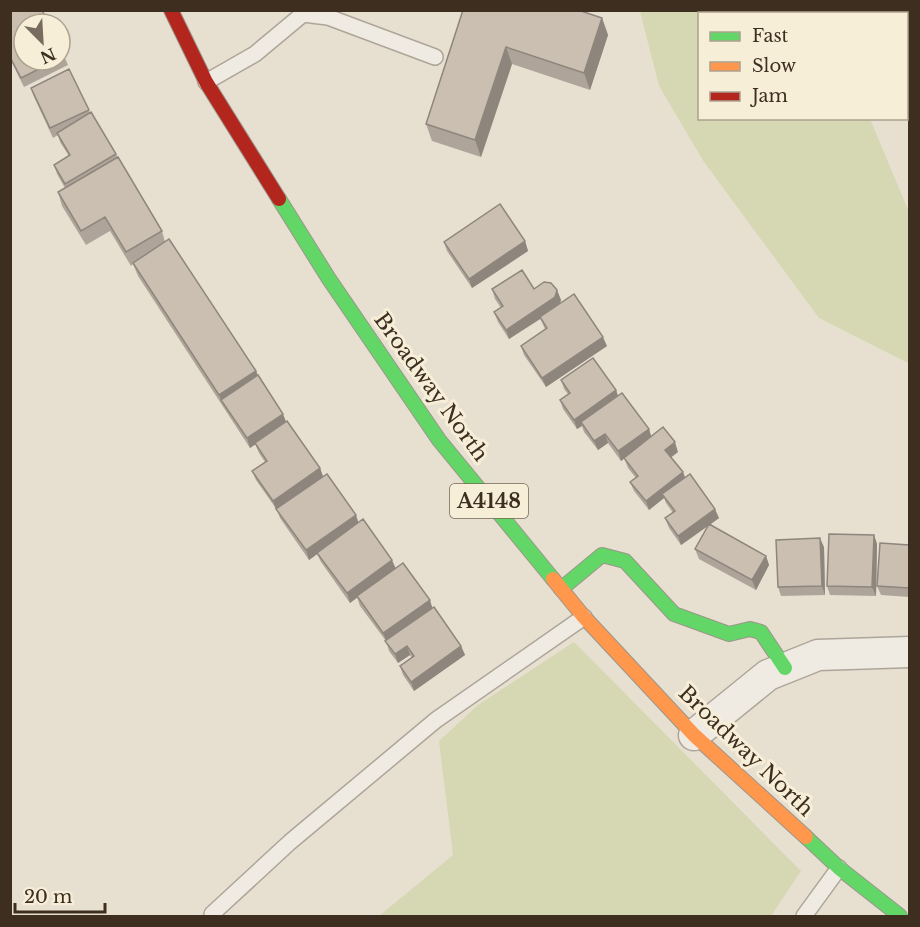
<svg xmlns="http://www.w3.org/2000/svg" width="920" height="927" viewBox="0 0 920 927" font-family="'Libre Baskerville',serif">
<rect width="100%" height="100%" fill="#e7e0d1"/>
<path fill="#d6d7b3" d="M640,11H828L829,13L700,14V118L870,119L909,212L908,363L819,318L704,162L659,86Z
M574,642L801,871L771,916H379L453,855L439,741L478,705Z"/>
<g fill="none" stroke-linecap="round" stroke-linejoin="round">
<defs>
<path id="lane" d="M206,82L255,54L303,14L328,17L435,57
M212,914L290,842L436,720L584,617
M804,916L839,868"/>
<path id="street" d="M694,735L768,675L818,655L910,652"/>
<path id="fast" d="M279,199L329,279L439,440L553,579
M561,589L602,555L625,561L674,614L729,634L750,629L761,632L785,668
M806,837L839,868L900,916"/>
<path id="slow" d="M553,579L584,617L694,735L806,837"/>
<path id="jam" d="M171,10L206,82L279,199"/>
</defs>
<use href="#lane" stroke="#ada599" stroke-width="18"/>
<use href="#street" stroke="#ada599" stroke-width="33"/>
<use href="#fast" stroke="#9c958a" stroke-width="16"/>
<use href="#slow" stroke="#9c958a" stroke-width="16"/>
<use href="#jam" stroke="#9c958a" stroke-width="16"/>
<use href="#lane" stroke="#efebe3" stroke-width="15"/>
<use href="#street" stroke="#efebe3" stroke-width="30"/>
<use href="#fast" stroke="#63d668" stroke-width="14"/>
<use href="#slow" stroke="#ff974d" stroke-width="14"/>
<use href="#jam" stroke="#b3261e" stroke-width="14"/>
</g>
<path fill="#afa499" d="M10,10L24,60H60V47L68,65L24,87L10,59Z
M463,10L602,18L608,35L590,90L512,64L481,157L432,141L426,124Z
M69,69L90,113L116,154L162,231L165,242L256,371L258,375L286,422L320,468L323,476L358,522L395,569L433,608L461,646L465,655L414,691L403,675L400,666L412,658L410,655L398,663L389,651L386,641L360,606L357,597L350,603L321,562L317,554L309,560L280,518L277,510L256,480L252,471L265,462L259,453L255,444L250,448L138,276L133,264L131,266L110,231L86,245L62,206L58,192L65,188L57,174L54,165L69,156L60,142L58,135L53,138L34,97L31,88Z
M525,241L528,251L472,288L447,251L444,242Z
M492,289H534L557,290L561,300L559,304L607,346L546,387L524,355L521,346L545,329L540,318L509,339L498,322L494,312L501,308L495,299Z
M561,380L616,390L618,396L649,429L651,437L678,452L671,457L683,472L685,477L719,518L710,525L766,556L769,565L756,590L699,559L695,549L708,526L681,545L669,528L665,518L673,513L666,503L664,498L649,510L634,491L630,482L636,478L628,468L624,458L621,461L608,443L598,450L584,432L582,426L577,429L563,409L560,400L568,394L564,389Z
M874,535L877,544L876,596L830,595L827,586Z
M909,545V597L881,595L877,586Z
M824,547L825,595L781,596L778,587Z"/>
<path fill="#8e867d" d="M602,18L608,35L590,90L584,73Z
M506,47L512,64L481,157L475,140Z
M525,241L528,251L472,288L469,279Z
M557,290L561,300L559,307L509,339L506,330Z
M603,337L607,346L546,387L542,378Z
M256,371L261,385L221,400L219,395Z
M616,390L619,399L581,422L582,426L577,429L574,420Z
M283,414L287,424L250,448L247,438Z
M649,429L652,439L621,461L618,451Z
M605,434L608,443L598,450L594,441Z
M675,442L678,452L669,459L665,450Z
M320,468L323,477L276,510L273,501Z
M683,472L686,481L662,494L664,498L649,510L646,501Z
M715,509L719,518L681,545L678,536Z
M356,515L359,524L309,560L306,550Z
M874,535L877,544L876,596L872,587Z
M820,538L824,547L825,595L822,586Z
M766,556L769,565L756,590L752,580Z
M392,560L396,569L350,603L347,593Z
M430,600L433,610L387,643L383,633Z
M407,646L410,655L398,663L395,654Z
M461,646L465,655L414,691L411,682Z"/>
<path fill="#cbbfb2" stroke="#8e867d" stroke-width="1.5" d="M10,10H42L49,24H24V60H57L21,78L10,57Z
M463,10H578L602,18L584,73L506,47L475,140L426,124Z
M60,47L65,56L60,58Z
M69,69L89,110L50,128L31,88Z
M91,112L116,154L65,184L54,165L70,155L57,133Z
M118,157L162,231L126,252L105,217L81,231L58,192Z
M500,204L525,241L469,279L444,242Z
M169,239L256,371L219,395L133,263Z
M522,270L534,289L544,282L551,283L557,290L555,297L506,330L494,312L503,306L492,289Z
M574,294L603,337L542,378L521,346L547,328L540,317Z
M593,358L616,390L574,420L560,400L570,393L561,380Z
M258,375L283,414L247,438L221,400Z
M622,393L649,429L618,451L605,434L594,441L581,422Z
M287,421L320,468L273,501L252,471L267,461L255,443Z
M663,427L675,442L665,450L683,472L646,501L630,482L638,476L624,458Z
M327,474L356,515L306,550L276,509Z
M690,474L715,509L678,536L665,518L675,511L662,494Z
M363,519L392,560L347,593L317,553Z
M709,524L766,556L752,580L695,549Z
M829,534L874,535L872,587L827,586Z
M820,538L822,586L778,587L776,540Z
M880,543L909,545V588L877,586Z
M403,563L430,600L383,633L357,596Z
M434,607L461,646L411,682L400,666L414,656L407,646L395,654L385,641Z"/>
<g text-anchor="middle" dominant-baseline="central" stroke-width="6" stroke-linejoin="round" paint-order="stroke">
<rect fill="#f7eed8" stroke="#756857" stroke-width="1.5" x="450" y="484" width="78" height="34" rx="4.5"/>
<g font-size="20" font-weight="bold" fill="#3d2e20">
<text x="489" y="501">A4148</text>
</g>
<g font-size="21" fill="#3d2e20" stroke="#f7eed8">
<text transform="translate(431 387) rotate(54)">Broadway North</text>
<text transform="translate(746 751) rotate(44)">Broadway North</text>
</g>
</g>
<rect width="920" height="927" fill="none" stroke="#3d2e20" stroke-width="24"/>
<rect x="698" y="12" width="210" height="108" fill="#f7eed8" stroke="#ada18e" stroke-width="1.5"/>
<rect x="710" y="32" width="30" height="9" fill="#63d668" stroke="#ada18e" stroke-width="1.5"/>
<text x="752" y="42" font-size="18" fill="#3d2e20">Fast</text>
<rect x="710" y="62" width="30" height="9" fill="#ff974d" stroke="#ada18e" stroke-width="1.5"/>
<text x="752" y="72" font-size="18" fill="#3d2e20">Slow</text>
<rect x="710" y="92" width="30" height="9" fill="#b3261e" stroke="#ada18e" stroke-width="1.5"/>
<text x="752" y="102" font-size="18" fill="#3d2e20">Jam</text>
<g transform="translate(42 42) rotate(156)"><circle r="28" fill="#f7eed8" stroke="#ada18e" stroke-width="1.5"/>
<path d="M0-4.5L10 22L0 15L-10 22Z" fill="#786c5e"/>
<text y="-9" font-size="16" font-weight="bold" text-anchor="middle" fill="#3d2e20">N</text>
</g>
<path d="M15 903v9h90v-9" fill="none" stroke="#3d2e20" stroke-width="3"/>
<text x="24" y="903" font-size="18" fill="#3d2e20" stroke="#f7eed8" stroke-width="4.5" paint-order="stroke">20 m</text>
</svg>
